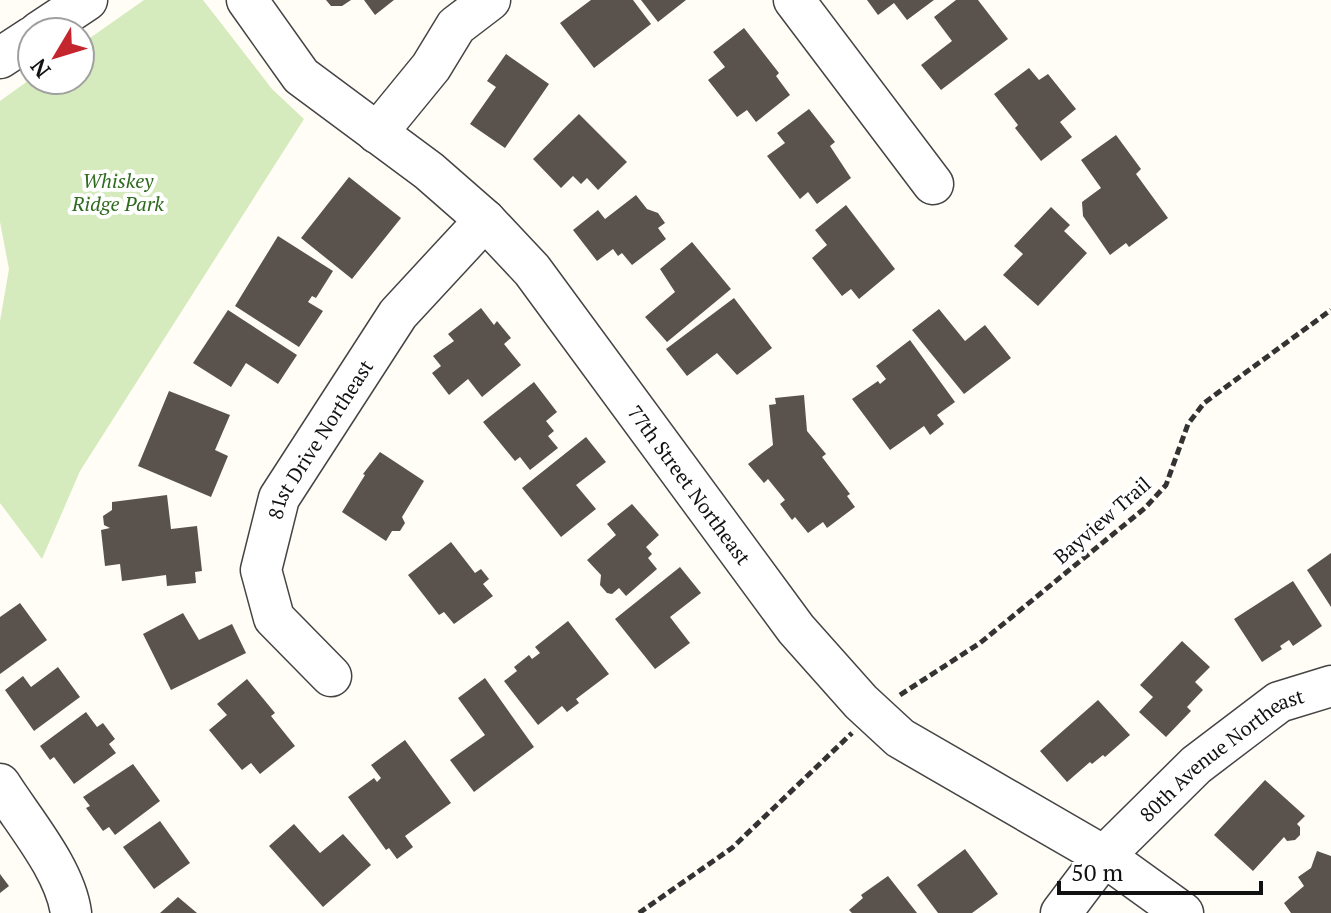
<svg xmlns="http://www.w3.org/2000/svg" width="1331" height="913" viewBox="0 0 1331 913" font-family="'PT Serif',serif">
<rect width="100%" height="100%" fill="#fffdf5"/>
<path fill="#d5ebbd" d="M144,0H203L272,89L304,119L80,471L42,559L0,503V321L9,269L0,222V101L32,78L80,80V45Z"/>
<path fill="#5a524d" d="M326,0H351L342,6H331Z
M364,0H394L375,15Z
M591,0H633L651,24L594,68L560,23Z
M641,0H686L658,22Z
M867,0H934L907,20L894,3L878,15Z
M956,0H978L1008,39L941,90L921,65L952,41L934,17Z
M744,28L779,73L776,76L790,95L756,122L747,110L737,117L708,80L725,67L713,52Z
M506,54L549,84L505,148L470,124L496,87L487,81Z
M1029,68L1039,80L1048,74L1076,109L1060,122L1072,137L1041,161L1015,128L1018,125L994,94Z
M809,109L835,142L830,146L851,178L817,204L808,192L800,199L767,156L785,143L777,133Z
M579,114L627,162L598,190L587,178L581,184L573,176L561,188L533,159Z
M1116,135L1141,169L1136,174L1168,218L1129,247L1126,243L1110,255L1083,216L1082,202L1101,188L1081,160Z
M349,177L401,218L352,279L301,238Z
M636,195L647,209L658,213L665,223L658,228L666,239L632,265L622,253L618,256L613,249L597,261L573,230L598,210L605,219Z
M846,205L895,269L859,299L851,289L842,296L812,258L827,245L815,230Z
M1051,207L1070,225L1064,231L1087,253L1038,306L1003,275L1023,254L1014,246Z
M278,236L333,271L316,298L312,296L308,302L323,311L299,347L235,306Z
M692,242L731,289L667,342L645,317L675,292L660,269Z
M734,298L772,348L737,375L717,353L687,376L666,349Z
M481,308L494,325L497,321L511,338L504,344L521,365L482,397L468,379L449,395L432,373L441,366L433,356L454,341L448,334Z
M939,309L965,341L985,325L1011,358L964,394L912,330Z
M228,310L297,355L278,384L246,363L231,387L193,363Z
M910,340L955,402L937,415L944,424L930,435L924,426L890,450L852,399L878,381L880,384L886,379L876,366Z
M534,382L557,412L546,421L554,431L548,436L558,448L530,470L520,457L515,461L483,422Z
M169,391L230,415L215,450L228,456L211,497L138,466Z
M804,395L807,431L826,454L822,457L850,494L847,496L855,507L827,528L823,522L808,533L795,517L792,520L780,504L785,500L768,479L764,483L748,464L773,445L769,405L776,404L775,398Z
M586,437L606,462L576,485L596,509L561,537L522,488Z
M380,452L424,481L402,517L405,523L400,531H392L386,541L342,512L365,475L363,474Z
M167,495L171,529L197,526L202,571L195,572L196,583L167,586L166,575L122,581L120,564L105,566L101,530L110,528L104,525L103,516L112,510V502Z
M632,504L659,535L646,547L652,554L648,558L657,569L626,596L619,588L612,594L607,593L600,585L601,575L587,560L616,535L607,524Z
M451,542L475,573L481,569L489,579L483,584L493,596L454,624L444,612L439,615L408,575Z
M1331,553V607L1307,570Z
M680,567L701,593L670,617L690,643L655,669L615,619Z
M1293,581L1322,626L1293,646L1289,640L1280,646L1282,649L1262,662L1234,619Z
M20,603L47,640L0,674V617Z
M183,613L199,640L232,624L246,653L171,690L143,634Z
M568,621L609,674L576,699L579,703L567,712L562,706L538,725L504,681L517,671L514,667L529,655L532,659L540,653L535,647Z
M1182,641L1210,667L1195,682L1203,690L1187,707L1191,711L1166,737L1139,712L1153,697L1140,685Z
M58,667L80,697L34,731L5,690L23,676L31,687Z
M485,678L534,747L474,792L450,760L485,735L458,698Z
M247,679L275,713L271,716L295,746L260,774L251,763L242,770L209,730L227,715L217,704Z
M1098,700L1130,735L1105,757L1103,755L1092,764L1090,762L1067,782L1040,751Z
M86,712L97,727L103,723L115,739L109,744L116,753L74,784L54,757L50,760L40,746Z
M405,740L451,803L405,836L413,847L397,859L389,848L386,850L348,797L374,778L377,782L381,778L371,765Z
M133,764L160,801L115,835L109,827L103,831L86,808L90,806L83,797Z
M1265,780L1305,816L1297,824L1300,827V835L1295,840L1287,841L1284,837L1253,871L1214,835Z
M160,821L190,863L154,889L123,847Z
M294,824L320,853L343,834L371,865L323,907L269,846Z
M965,849L998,894L972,913H938L917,885Z
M1317,851L1331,856V913H1291L1284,903L1304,886L1298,877L1311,868Z
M0,874L9,886L0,893Z
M888,876L917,913H852L849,910L863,898L861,895Z
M178,897L197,913H160Z"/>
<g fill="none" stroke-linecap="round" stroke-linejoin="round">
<defs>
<g id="minor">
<path id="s1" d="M247,0L301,76L429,171L485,220L532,270L796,629L861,702L900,738L1104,856L1183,913"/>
<path d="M794,0L933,184"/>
<path d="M39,32L87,0"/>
<path d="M0,58L32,37"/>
<path d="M377,133L431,67L456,26L490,0"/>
<path id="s2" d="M331,676L274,618L261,570L279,498L398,314L485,220"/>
<path d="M0,784C24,822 65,869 71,913"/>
<path id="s3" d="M1061,913L1104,856L1196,765L1279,702L1331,686"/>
</g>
</defs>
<use href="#minor" stroke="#444" stroke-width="43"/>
<path stroke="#333" stroke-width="5" stroke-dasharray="8 4" stroke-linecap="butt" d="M900,695L980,643L1145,508L1166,485L1188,424L1204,403L1331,310
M639,913L732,848L852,733"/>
<use href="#minor" stroke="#fff" stroke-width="40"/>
</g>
<g text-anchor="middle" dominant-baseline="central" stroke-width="8" stroke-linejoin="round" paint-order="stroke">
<g font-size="20" font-style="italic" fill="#2f6b1f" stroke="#fff">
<text x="118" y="180">Whiskey<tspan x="118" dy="23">Ridge Park</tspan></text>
</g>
<g font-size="20" fill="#111" stroke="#fff">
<text stroke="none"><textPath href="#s2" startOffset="276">81st Drive Northeast</textPath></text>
<text stroke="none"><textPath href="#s1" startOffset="662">77th Street Northeast</textPath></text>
<text transform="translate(1102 520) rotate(-41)">Bayview Trail</text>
<text stroke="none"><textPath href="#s3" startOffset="228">80th Avenue Northeast</textPath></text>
</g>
</g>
<g transform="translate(56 56) rotate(232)"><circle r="38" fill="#ffffff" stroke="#a0a0a0" stroke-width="2"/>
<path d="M0-6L14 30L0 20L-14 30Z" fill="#c4262e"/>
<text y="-12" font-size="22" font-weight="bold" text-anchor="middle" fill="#111111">N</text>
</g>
<path d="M1059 881v12h202v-12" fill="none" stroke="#111111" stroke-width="4"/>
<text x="1071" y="881" font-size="24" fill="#111111" stroke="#ffffff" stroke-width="6" paint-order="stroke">50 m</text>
</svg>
